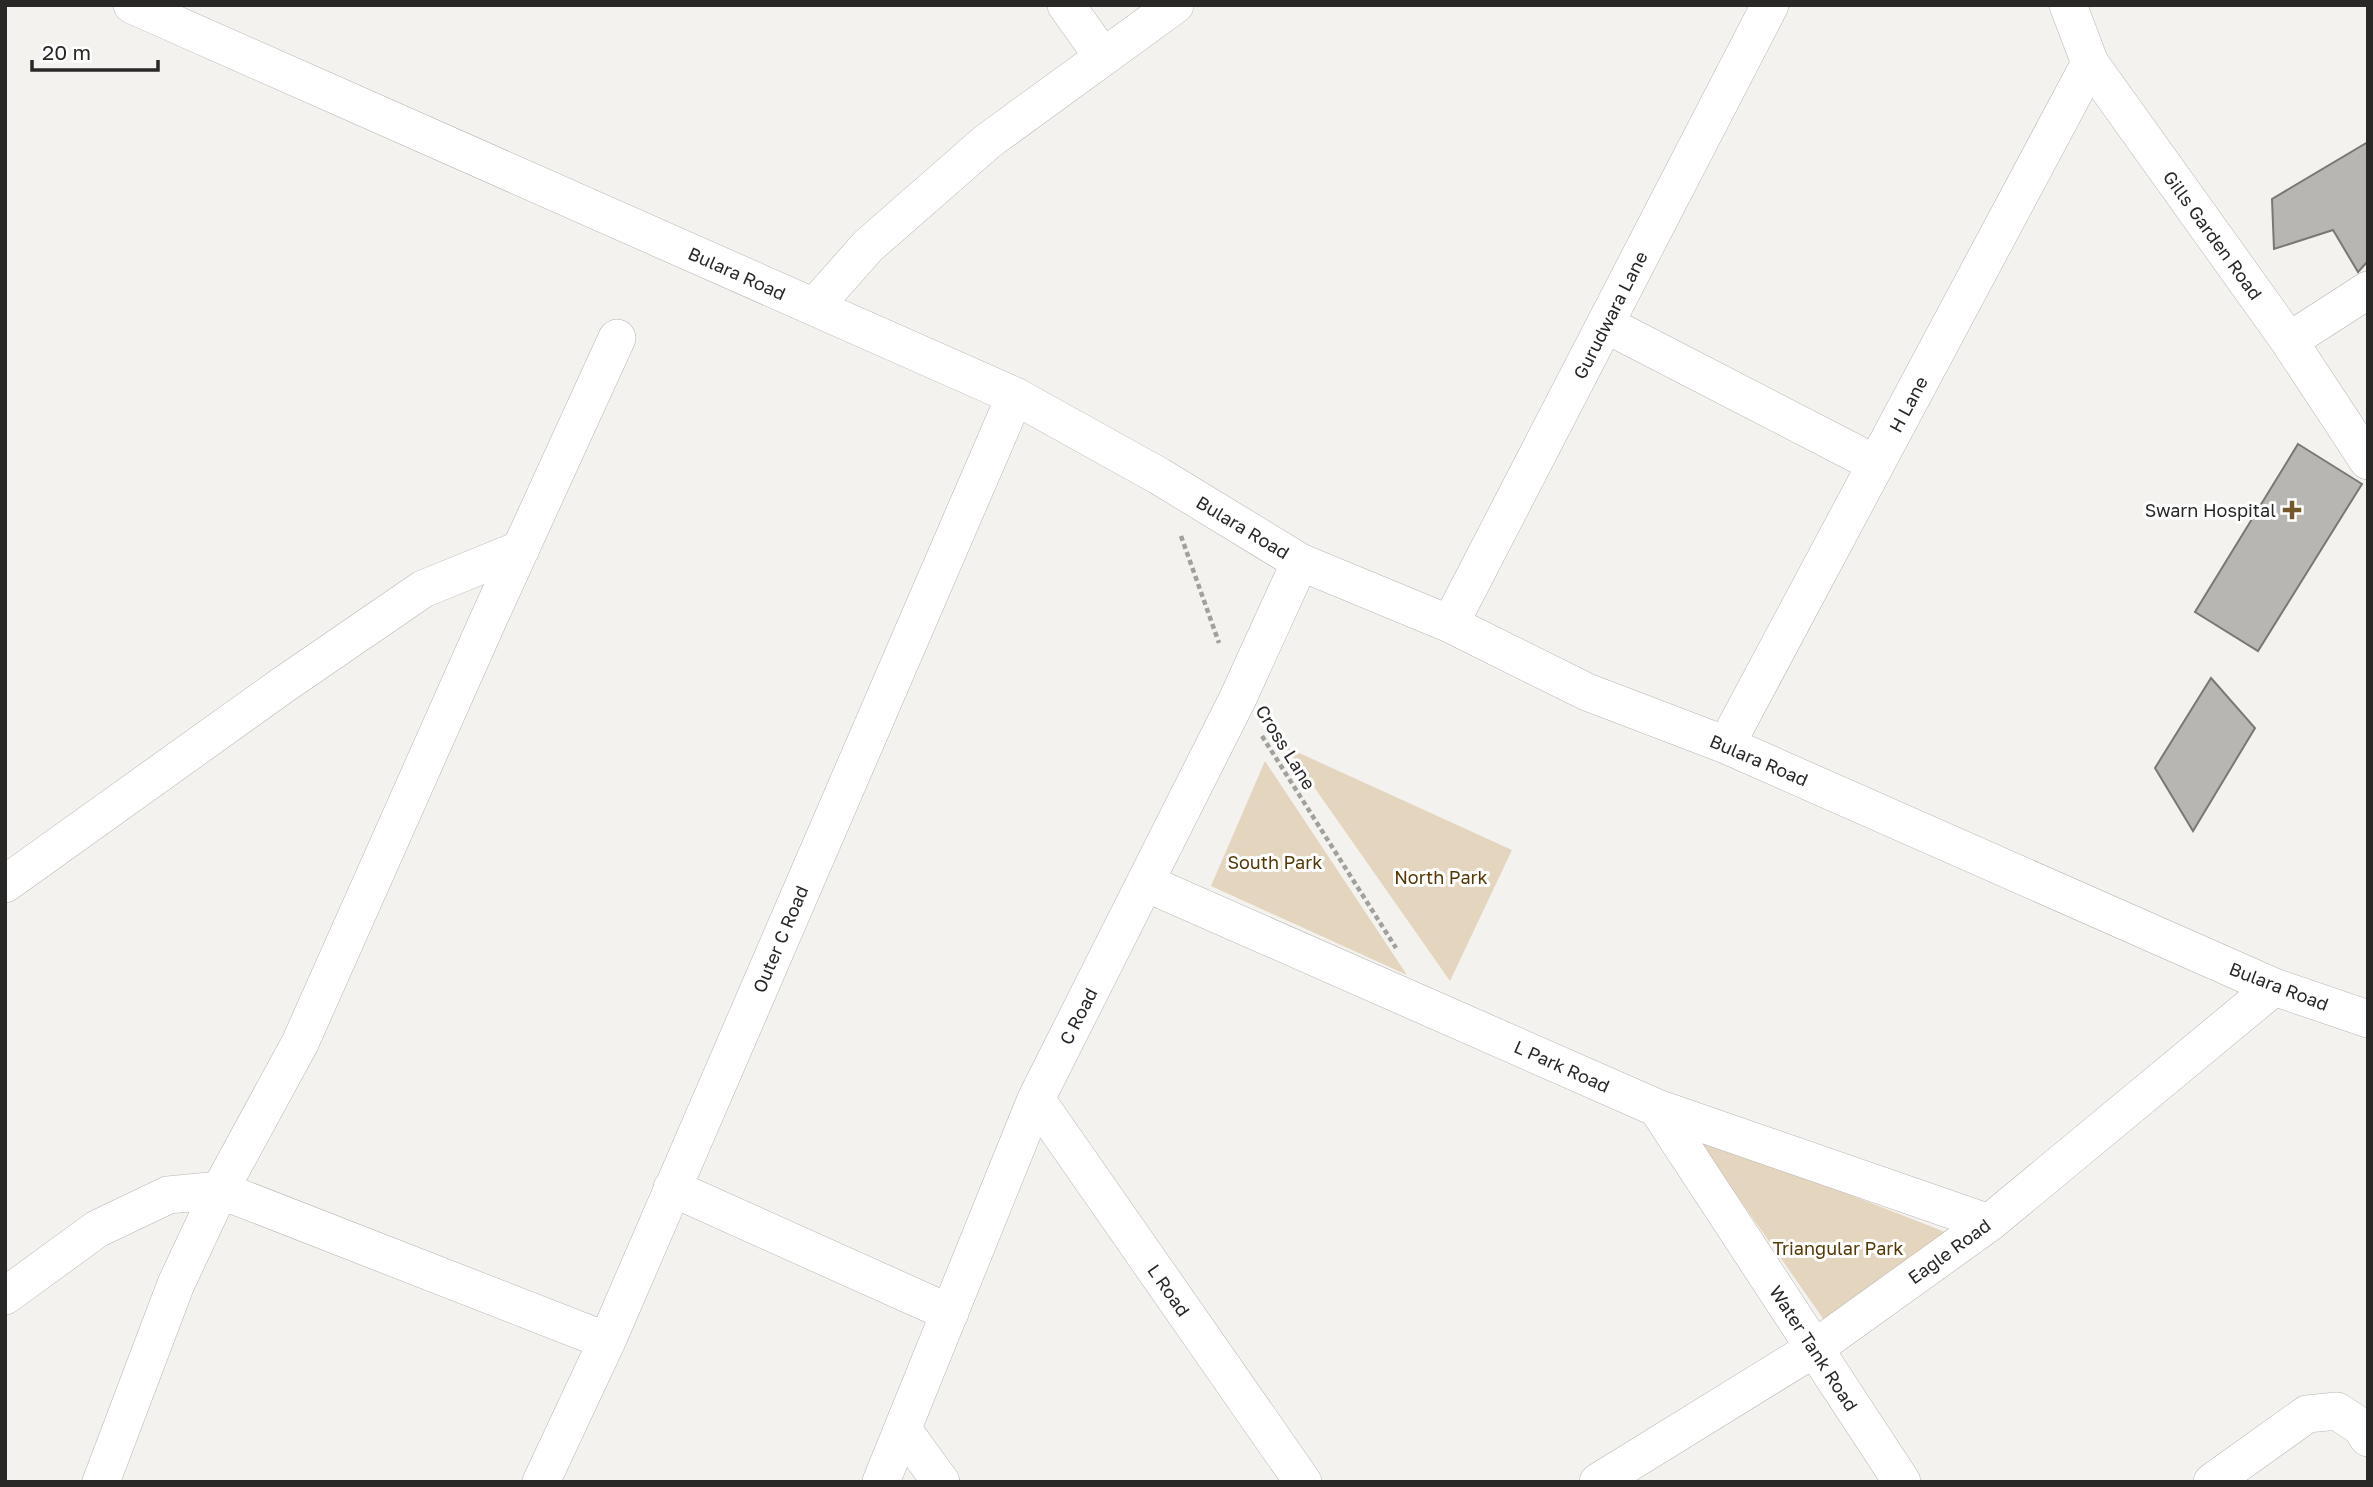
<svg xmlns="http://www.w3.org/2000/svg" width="2373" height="1487" viewBox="0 0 2373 1487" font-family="'Golos Text',sans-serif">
<rect width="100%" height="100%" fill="#f4f2ee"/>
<path fill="#e4d5bf" d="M1286,747L1512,850L1450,981Z
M1265,761L1407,975L1211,886Z
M1694,1134L1958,1237L1824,1320Z"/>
<path fill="#b8b6b2" stroke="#7a7875" stroke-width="2" d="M2368,142V261L2358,272L2333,230L2274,249L2272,199Z
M2298,444L2362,484L2258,651L2195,612Z
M2211,678L2255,728L2193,831L2155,768Z"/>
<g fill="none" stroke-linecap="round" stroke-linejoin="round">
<defs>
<path id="street" d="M132,5L1015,396L1159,476L1300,562L1450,624L1587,692L1726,745L2274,987L2368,1019
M1066,5L1103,57
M2068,5L2090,63L2289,341L2368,461
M814,307L868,246L988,141L1175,5
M1605,324L1876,464
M2289,341L2368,290
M1450,624L1770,5
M1726,745L2090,63
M1146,883L1657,1108L1989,1223
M5,884L283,685L423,589L521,549
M1036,1099L1303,1482
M1657,1108L1902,1482
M672,1188L950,1313
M5,1296L97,1229L168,1195L220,1190L607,1341
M903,1430L941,1482
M101,1482L176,1284L220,1190L300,1043L489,618L617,338
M541,1482L607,1341L1015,396
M881,1482L1036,1099L1238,698L1300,562
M1598,1482L1815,1348L1989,1223L2274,987
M2212,1482L2307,1414L2337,1411L2361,1427L2368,1438"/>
</defs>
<use href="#street" stroke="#b9b6b3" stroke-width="38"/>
<path stroke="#a2a09d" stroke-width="4.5" stroke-dasharray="5 3.5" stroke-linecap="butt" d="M1181,536L1219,643
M1262,736L1396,948"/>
<use href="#street" stroke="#fff" stroke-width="37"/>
</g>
<path fill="#74582b" stroke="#fff" stroke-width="2.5" d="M2288.5 499.5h7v7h7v7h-7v7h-7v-7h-7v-7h7z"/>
<g text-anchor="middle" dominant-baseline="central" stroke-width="6" stroke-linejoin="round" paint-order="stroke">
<g font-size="18" fill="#292827" stroke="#fff">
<text transform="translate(2213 235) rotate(54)">Gills Garden Road</text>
<text transform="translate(737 273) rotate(24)">Bulara Road</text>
<text transform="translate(1610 315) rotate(-63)">Gurudwara Lane</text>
<text transform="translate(1908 404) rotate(-62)">H Lane</text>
<text transform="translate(1243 527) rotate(31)">Bulara Road</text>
<text transform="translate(1286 747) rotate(58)">Cross Lane</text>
<text transform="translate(1759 760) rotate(23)">Bulara Road</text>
<text transform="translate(780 939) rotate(-67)">Outer C Road</text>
<text transform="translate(2279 986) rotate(21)">Bulara Road</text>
<text transform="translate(1078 1016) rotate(-63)">C Road</text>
<text transform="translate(1562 1066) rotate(24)">L Park Road</text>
<text transform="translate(1949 1251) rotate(-36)">Eagle Road</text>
<text transform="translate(1169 1290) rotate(55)">L Road</text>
<text transform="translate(1814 1348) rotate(57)">Water Tank Road</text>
</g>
<g font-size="18" fill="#292827" stroke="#fff" text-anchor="end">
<text x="2276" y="510">Swarn Hospital</text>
</g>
<g font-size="18" fill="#543904" stroke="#fff">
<text x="1275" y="862">South Park</text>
<text x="1441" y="877">North Park</text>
<text x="1838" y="1248">Triangular Park</text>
</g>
</g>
<rect width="2373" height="1487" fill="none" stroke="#292827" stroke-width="14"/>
<path d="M32 60v10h126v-10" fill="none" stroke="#292827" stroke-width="3.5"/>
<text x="42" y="60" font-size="21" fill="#292827" stroke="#ffffff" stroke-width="5" paint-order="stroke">20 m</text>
</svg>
